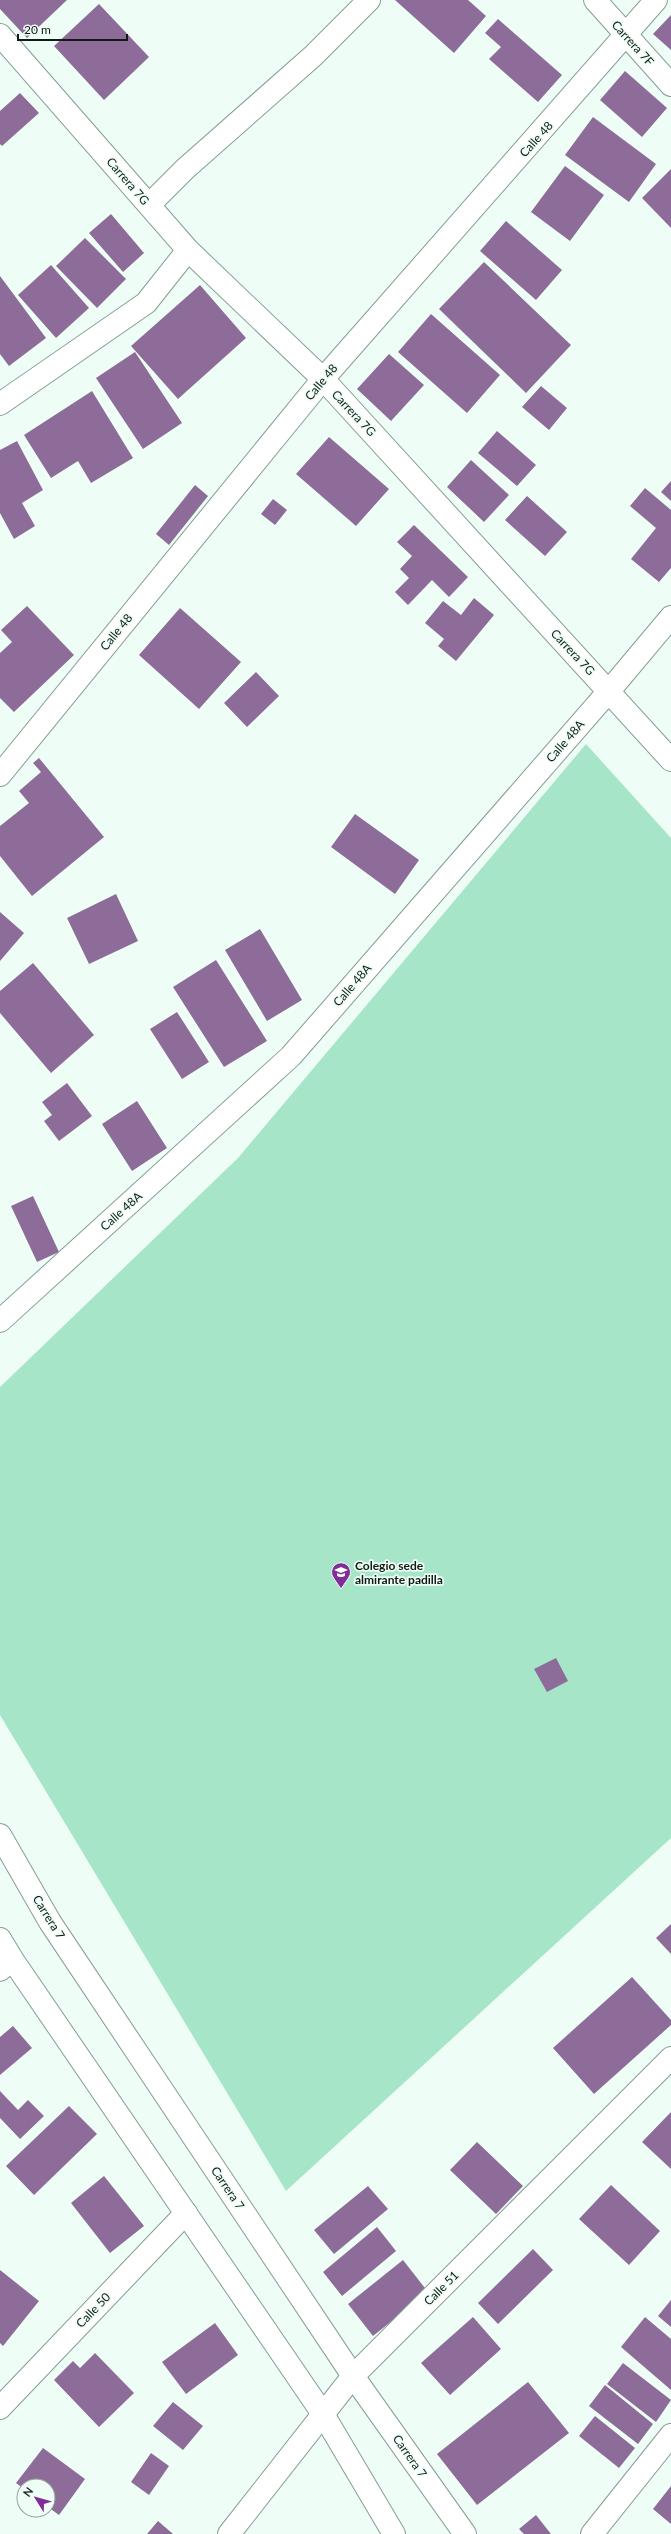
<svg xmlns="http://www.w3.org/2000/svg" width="671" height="2534" viewBox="0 0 671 2534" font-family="Lato,sans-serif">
<rect width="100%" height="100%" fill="#eefef6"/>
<path fill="#a7e5c8" d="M586,744L671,838V1838L286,2191L0,1715V1387L238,1158Z"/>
<path fill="#8e6c99" d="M0,0H67L27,38L0,9Z
M395,0H468L486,16L454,53Z
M99,4L149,57L104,100L54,46Z
M671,15V50L653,34Z
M498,19L562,75L538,102L489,59L501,47L485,33Z
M625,71L667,108L642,137L600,100Z
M20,93L39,113L2,146L0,144V111Z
M593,117L656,164L629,202L565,155Z
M565,166L604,195L570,241L531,212Z
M671,169V228L642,198Z
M111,214L144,253L123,272L89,233Z
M506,221L562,270L536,300L480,251Z
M85,238L126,279L97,308L56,266Z
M484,262L571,345L526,393L439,309Z
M51,265L89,308L56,338L18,295Z
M0,276L46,338L9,366L0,354Z
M200,285L246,338L178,399L131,346Z
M431,314L500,375L467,413L398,352Z
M135,352L182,423L143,449L96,378Z
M389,354L424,385L391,421L357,389Z
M541,386L567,408L549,430L522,407Z
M92,391L133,458L91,483L78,461L51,478L24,435Z
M497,431L536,465L517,486L478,453Z
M329,437L389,489L356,526L296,474Z
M17,441L43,490L22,503L35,526L14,539L0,513V450Z
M471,460L509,495L484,522L447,487Z
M671,481V501L661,492Z
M195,485L208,496L169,545L156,534Z
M645,488L671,510V568L659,582L631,559L656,528L630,506Z
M527,496L567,532L545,556L505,520Z
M273,499L287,510L275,525L261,514Z
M414,525L468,577L449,597L432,580L408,605L395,592L409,578L400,569L412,556L397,542Z
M474,598L494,615L456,661L438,646L444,639L425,623L443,601L461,615Z
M27,606L74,655L14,712L0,698V653L12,642L1,630Z
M180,608L241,662L199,709L139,655Z
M256,672L279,696L247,727L224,703Z
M39,758L104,837L32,896L0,856V826L29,803L19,791L41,772L33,763Z
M355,814L419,860L395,894L331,847Z
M116,894L138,941L89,964L67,918Z
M0,912L24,933L0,961Z
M260,929L302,1000L267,1021L225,950Z
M216,960L267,1041L224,1067L173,987Z
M33,963L94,1035L51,1073L0,1013V991Z
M177,1012L209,1062L182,1079L150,1029Z
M67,1083L92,1116L59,1141L44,1121L52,1115L42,1102Z
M137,1101L167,1148L132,1171L102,1124Z
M33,1196L59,1252L37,1262L11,1206Z
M556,1658L568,1681L547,1692L534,1669Z
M671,1924V1954L656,1938Z
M632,1977L671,2020V2025L594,2094L553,2048Z
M13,2026L32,2048L0,2075V2037Z
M0,2091L18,2110L28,2100L44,2116L20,2139L0,2118Z
M69,2106L97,2134L34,2195L6,2166Z
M671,2112V2169L642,2142Z
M477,2142L523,2186L496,2214L450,2170Z
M104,2176L144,2226L110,2253L71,2203Z
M611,2185L660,2231L629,2265L579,2219Z
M368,2186L388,2209L334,2254L314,2230Z
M377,2227L396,2251L342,2296L323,2272Z
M533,2249L553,2270L498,2324L478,2303Z
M403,2260L428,2292L373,2336L348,2304Z
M0,2270L39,2301L3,2346L0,2343Z
M671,2300V2327L658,2316Z
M473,2317L501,2349L450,2395L421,2363Z
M645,2317L671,2339V2390L621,2347Z
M215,2323L238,2355L186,2394L162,2362Z
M95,2353L134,2393L99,2427L54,2380L73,2361L80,2368Z
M623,2363L671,2400L656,2422L607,2384Z
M528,2382L569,2433L477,2505L437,2454Z
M605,2385L653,2424L638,2444L589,2406Z
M173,2402L203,2426L183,2450L153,2426Z
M595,2416L635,2448L619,2468L579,2436Z
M43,2448L85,2479L59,2515L48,2507V2486H24V2489L16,2483Z
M151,2453L169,2466L149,2495L131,2482Z
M671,2486V2524L653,2509Z
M536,2515L551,2534H524L519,2529Z
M158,2521L173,2534H147Z"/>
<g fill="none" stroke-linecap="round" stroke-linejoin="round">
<defs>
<path id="minor" d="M595,0L671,85
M0,35L188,250L323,379L671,760
M149,205L185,169L313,56L369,0
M0,404L146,303L188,250
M0,775L323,379L656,0
M0,1321L291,1056L609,691L671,617
M0,1970L12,1959
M0,2408L186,2213
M229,2534L353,2376L671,2058
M592,2534L671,2435"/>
<path id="tertiary" d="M0,1835L50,1922L353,2376L465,2534
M0,1939L12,1959L323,2414L394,2534"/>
</defs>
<use href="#minor" stroke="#849e91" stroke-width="24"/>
<use href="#tertiary" stroke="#849e91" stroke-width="24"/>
<use href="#minor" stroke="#fff" stroke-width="22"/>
<use href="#tertiary" stroke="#fff" stroke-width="22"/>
</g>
<defs>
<symbol id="school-pin" viewBox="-11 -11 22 30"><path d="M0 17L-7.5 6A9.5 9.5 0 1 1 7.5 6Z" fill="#822c9a" stroke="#eefef6"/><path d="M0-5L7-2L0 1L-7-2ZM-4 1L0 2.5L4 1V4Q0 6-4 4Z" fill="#fff"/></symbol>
</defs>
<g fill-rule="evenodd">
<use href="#school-pin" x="330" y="1561" width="22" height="30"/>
</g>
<g text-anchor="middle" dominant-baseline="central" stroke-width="3.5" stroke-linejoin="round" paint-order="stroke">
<g font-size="12" fill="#111a16" stroke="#eefef6">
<text transform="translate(633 43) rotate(48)">Carrera 7F</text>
<text transform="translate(536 139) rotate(-48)">Calle 48</text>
<text transform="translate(128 181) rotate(49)">Carrera 7G</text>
<text transform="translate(321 382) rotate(-50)">Calle 48</text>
<text transform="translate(354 413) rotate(47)">Carrera 7G</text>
<text transform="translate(116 632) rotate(-51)">Calle 48</text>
<text transform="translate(573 652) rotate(47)">Carrera 7G</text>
<text transform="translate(565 741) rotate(-49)">Calle 48A</text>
<text transform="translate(352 985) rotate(-49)">Calle 48A</text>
<text transform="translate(121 1211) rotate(-42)">Calle 48A</text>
<text transform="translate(49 1917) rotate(58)">Carrera 7</text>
<text transform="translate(228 2188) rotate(56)">Carrera 7</text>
<text transform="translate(441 2288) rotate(-45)">Calle 51</text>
<text transform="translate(93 2310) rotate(-46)">Calle 50</text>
<text transform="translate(410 2456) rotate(55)">Carrera 7</text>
</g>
<g font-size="12" font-weight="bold" fill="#111a16" stroke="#eefef6" text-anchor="start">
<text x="355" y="1565">Colegio sede<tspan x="355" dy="14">almirante padilla</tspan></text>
</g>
</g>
<g transform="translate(36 2498) rotate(307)"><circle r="19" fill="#eefef6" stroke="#96a39c"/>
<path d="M0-3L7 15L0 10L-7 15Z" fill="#822c9a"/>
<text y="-6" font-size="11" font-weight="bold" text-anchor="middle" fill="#111a16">N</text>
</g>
<path d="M18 34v6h109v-6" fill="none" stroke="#111a16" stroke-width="2"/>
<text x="24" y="34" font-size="12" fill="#111a16" stroke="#eefef6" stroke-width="3" paint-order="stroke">20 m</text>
</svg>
